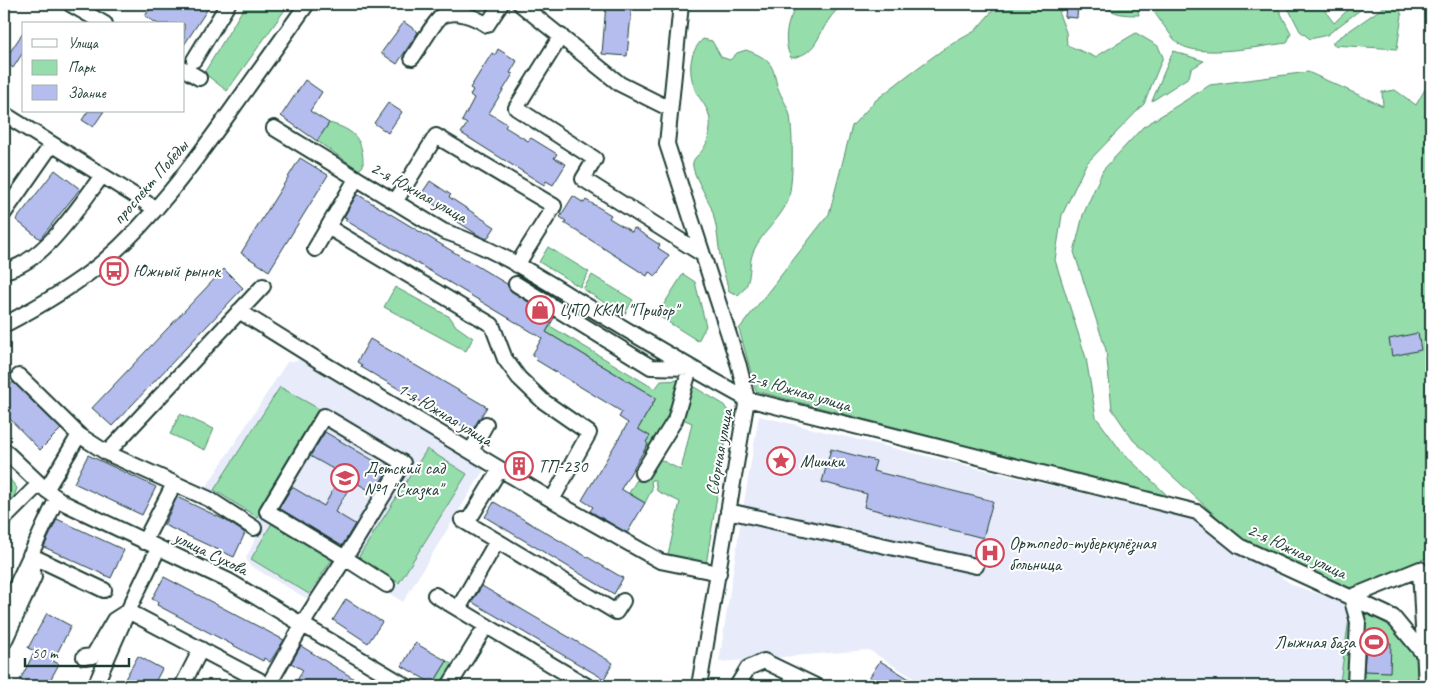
<svg xmlns="http://www.w3.org/2000/svg" width="1435" height="690" viewBox="0 0 1435 690" font-family="Caveat,sans-serif">
<rect width="100%" height="100%" fill="#fff"/>
<filter id="ink" filterUnits="userSpaceOnUse"><feTurbulence type="fractalNoise" baseFrequency=".02" numOctaves="2"/><feDisplacementMap in="SourceGraphic" scale="10" xChannelSelector="R" yChannelSelector="G"/><feConvolveMatrix kernelMatrix="1 2 1 2 8 2 1 2 1" color-interpolation-filters="sRGB"/></filter>
<g filter="url(#ink)">
<path fill="#e8ebfa" d="M304,359L485,468L403,602L337,561L311,601L249,565L246,558L262,525L205,489L287,362Z
M759,416L1195,520L1293,585L1351,605L1340,682L1337,686H926L869,650L719,662L742,513Z"/>
<path fill="#95ddab" stroke="#5a8d70" d="M246,4H289L227,91L204,73Z
M798,4H844C838,9 832,14 828,21C816,40 815,54 791,58C782,40 787,20 798,4Z
M988,4H1061L1063,6L1059,14L1066,32L1067,45L1095,57L1136,33L1158,46L1163,57L1144,104L1086,164L1062,215L1055,260L1086,358L1096,417L1121,451L1171,499L756,391L739,329L829,214L852,126L876,100L908,75L945,48L975,31L994,9Z
M1103,4H1137L1139,15C1125,15 1113,15 1103,4Z
M1149,4H1276L1291,33L1287,43C1261,46 1201,59 1179,44C1174,41 1153,11 1149,4Z
M1286,4H1328L1325,11L1334,23L1354,4H1368L1327,35L1310,39L1300,31Z
M1388,4H1397L1402,15L1397,49L1333,45V42Z
M703,39L712,41L721,57L730,60L737,53L746,50C754,53 763,56 769,63C775,70 775,80 778,88C781,97 788,106 790,116C793,135 794,186 787,203C778,221 762,233 754,250C746,268 755,282 738,295L729,291C727,283 724,274 722,266C718,248 718,230 713,213C709,199 695,179 693,167C691,158 700,155 704,148C709,140 712,125 709,115C707,107 700,99 696,92C688,73 688,53 703,39Z
M1173,51L1204,61L1191,69L1189,77L1152,101Z
M1308,72L1383,106L1382,92L1395,90L1416,105L1428,84H1431V552L1426,558L1355,591L1241,539L1133,440L1112,409L1106,350L1074,252L1083,215L1103,170L1143,127L1210,85Z
M329,123C353,129 364,139 363,166L359,170L317,141Z
M548,247L589,272L580,287L539,262Z
M683,274L695,282L706,326L698,341L657,315Z
M592,275L633,300L624,315L583,289Z
M395,287L450,317L456,326L473,338L466,351L384,307Z
M550,326L655,389L661,381L682,380L672,416L649,454L644,451L648,444L646,442L649,436L638,429L656,398L546,332Z
M689,384L723,404L730,414L706,565L667,559L680,502L657,491L655,480H651L652,489L645,503L629,493C636,482 645,462 659,459L681,470L692,423L680,418Z
M280,387L321,410L257,517L214,490Z
M180,414L214,429L205,450L170,434Z
M427,449L467,474L399,583L358,558Z
M4,472L17,488L13,500L4,509Z
M272,523L333,558L309,594L251,559Z
M1351,605L1389,625L1417,659V686H1337L1340,682Z
M447,661L456,667L445,686H436L433,684Z"/>
<path fill="#b4bdee" stroke="#1f3d34" d="M153,4H211L184,45V24H158L145,16Z
M606,4H632L627,56L602,54Z
M1066,4H1078L1077,18L1065,17Z
M404,22L418,32L397,64L381,53Z
M24,31V51L13,68L4,61Z
M498,49L517,61L510,73L513,74L489,113L507,124L505,127L528,141L531,138L557,154L554,158L566,164L553,185L546,181L544,185L461,133L467,124L462,121L474,98L470,95L473,90L470,88L492,53L495,55Z
M305,80L322,92L310,111L329,123L317,141L281,116Z
M388,103L402,112L388,133L374,123Z
M88,111H104L93,127L82,120Z
M300,158L328,175L269,271L241,253Z
M55,170L80,189L40,239L16,220Z
M430,181L451,195L449,197L495,227L487,239L478,235L455,220L456,218L420,196Z
M357,194L507,284L511,291L554,318L546,332L656,398L638,429L650,436L646,442L648,444L621,489L645,503L627,533L590,511L593,507L582,500L628,423L619,417L622,412L536,360L537,358L532,355L542,338L345,220L347,218L344,217Z
M573,196L584,203L586,200L598,207L611,215L609,218L632,232L634,228L660,245L658,248L669,255L656,276L649,272L647,276L564,223L566,221L560,217Z
M224,269L243,288L112,426L92,408Z
M1418,333L1421,350L1392,356L1389,339Z
M370,339L487,407L473,429L467,425L466,428L361,367L362,365L357,362Z
M13,382L61,429L40,450L4,413V392Z
M325,432L388,469L374,493L353,481L335,512L355,524L342,546L279,508L292,487L324,506L342,474L310,456Z
M831,449L876,461L873,471L993,501L983,538L864,507L867,494L822,482Z
M88,455L156,487L142,515L74,483Z
M517,458L528,464L523,472L512,466Z
M177,497L225,520L245,533L234,557L164,525Z
M494,502L623,578L614,594L485,517Z
M57,519L124,550L111,578L44,547Z
M164,577L284,640L270,662L264,658L263,661L157,605L158,602L152,599Z
M482,586L613,663L604,679L472,602Z
M346,599L382,622L368,643L333,620Z
M47,613L71,626L53,661L59,664L47,686H32L20,680L35,651L28,648Z
M1366,642L1391,643L1390,672L1364,671Z
M415,643L447,661L433,684L402,666Z
M301,646L366,686H294L303,670L291,663Z
M138,656L162,669L153,686H121Z
M880,661L921,686H881L869,678Z"/>
<g fill="none" stroke-linecap="round" stroke-linejoin="round">
<defs>
<path id="minor" d="M70,4L105,24
M520,4L620,84L670,109
M681,4L667,144L739,366L747,399L699,686
M561,36L516,108L595,159L583,179L702,254
M412,58C418,50 435,20 442,16C456,9 475,17 487,25L501,4
M194,60L228,4
M184,69L199,78
M4,114L156,209
M274,128L443,231C489,246 531,272 572,297C630,332 688,367 747,399L1197,512L1239,546L1393,617L1426,657
M395,202L436,136L554,206L517,265
M4,213L52,144
M328,227L492,325L505,359L519,378L543,401L589,433L552,500
M315,249L356,179
M4,271C45,262 77,208 102,176
M516,284L651,367L690,368L675,420L642,473
M239,311L321,362L552,500L660,561L719,573
M4,325C38,307 73,287 103,262C153,219 192,165 230,112C256,76 281,40 307,4
M19,376L79,435L107,453L209,499L254,528
M4,450L46,490L66,504L229,581L406,686
M471,451L486,424
M107,453L263,286
M46,490L79,435
M728,511L976,566
M4,519L39,484
M462,520L616,612L623,601
M467,523L500,469
M144,542L174,484
M158,549L128,611L259,680
M30,555L104,590
M435,595L587,686
M1351,597L1420,569L1426,686
M1351,597L1358,622L1355,684
M458,609L497,541
M4,612L57,498
M4,642L34,577L30,555
M84,657L93,656L114,620L128,611L95,686
M182,686L201,649
M268,686L308,615L345,558L267,511L324,416L403,463L345,558L387,585
M379,686L386,675
M449,686L486,626
M737,686L748,668L764,661L816,686"/>
</defs>
<use href="#minor" stroke="#1f3d34" stroke-width="18"/>
<use href="#minor" stroke="#fff" stroke-width="14"/>
</g>
</g>
<defs>
<symbol id="bus-ring" viewBox="-11 -11 22 22"><circle r="9.5" fill="#fff" stroke="#d1495b" stroke-width="1.5"/><path d="M-5-6H5V4H4V6H2V4H-2V6H-4V4H-5ZM-3.5-4V0h7V-4ZM-3.5 1.2v1.5H-2V1.2ZM2 1.2v1.5H3.5V1.2Z" fill="#d1495b"/></symbol>
<symbol id="shop-ring" viewBox="-11 -11 22 22"><circle r="9.5" fill="#fff" stroke="#d1495b" stroke-width="1.5"/><path d="M-5-2.5h2.3a2.7 3.5 0 0 1 5.4 0H5L5.5 6h-11ZM-1.5-2.5h3a1.5 2.3 0 0 0-3 0Z" fill="#d1495b"/></symbol>
<symbol id="sight-ring" viewBox="-11 -11 22 22"><circle r="9.5" fill="#fff" stroke="#d1495b" stroke-width="1.5"/><path d="M0-6L1.8-2.2L6-1.7L2.9 1.2L3.7 5.4L0 3.3L-3.7 5.4L-2.9 1.2L-6-1.7L-1.8-2.2Z" fill="#d1495b"/></symbol>
<symbol id="building-ring" viewBox="-11 -11 22 22"><circle r="9.5" fill="#fff" stroke="#d1495b" stroke-width="1.5"/><path d="M-4-6H4V6H1V3H-1V6H-4ZM-2.5-4.3h1.7v1.8h-1.7ZM.8-4.3h1.7v1.8H.8ZM-2.5-1h1.7V.8h-1.7ZM.8-1h1.7V.8H.8Z" fill="#d1495b"/></symbol>
<symbol id="school-ring" viewBox="-11 -11 22 22"><circle r="9.5" fill="#fff" stroke="#d1495b" stroke-width="1.5"/><path d="M0-5L7-2L0 1L-7-2ZM-4 1L0 2.5L4 1V4Q0 6-4 4Z" fill="#d1495b"/></symbol>
<symbol id="hospital-ring" viewBox="-11 -11 22 22"><circle r="9.5" fill="#fff" stroke="#d1495b" stroke-width="1.5"/><path d="M-5-5h3v3.5h4V-5h3V5h-3V1.5h-4V5h-3Z" fill="#d1495b"/></symbol>
<symbol id="stadium-ring" viewBox="-11 -11 22 22"><circle r="9.5" fill="#fff" stroke="#d1495b" stroke-width="1.5"/><path d="M0-5a6.5 5 0 1 0 0 10a6.5 5 0 1 0 0-10ZM-3.5-1.8h7v3.6h-7Z" fill="#d1495b"/></symbol>
</defs>
<g fill-rule="evenodd">
<use href="#bus-ring" x="98" y="255" width="32" height="32"/>
<use href="#shop-ring" x="524" y="294" width="32" height="32"/>
<use href="#sight-ring" x="765" y="445" width="32" height="32"/>
<use href="#building-ring" x="503" y="450" width="32" height="32"/>
<use href="#school-ring" x="329" y="462" width="32" height="32"/>
<use href="#hospital-ring" x="974" y="537" width="32" height="32"/>
<use href="#stadium-ring" x="1358" y="626" width="32" height="32"/>
</g>
<g text-anchor="middle" dominant-baseline="central" stroke-width="4" stroke-linejoin="round" paint-order="stroke">
<g font-size="18" fill="#1f3d34" stroke="#fff">
<text transform="translate(150 182) rotate(-49)">проспект Победы</text>
<text transform="translate(419 192) rotate(29)">2-я Южная улица</text>
<text transform="translate(799 391) rotate(16)">2-я Южная улица</text>
<text transform="translate(445 414) rotate(31)">1-я Южная улица</text>
<text transform="translate(719 452) rotate(-80)">Сборная улица</text>
<text transform="translate(1297 551) rotate(25)">2-я Южная улица</text>
<text transform="translate(211 553) rotate(26)">улица Сухова</text>
</g>
<g font-size="18" fill="#1f3d34" stroke="#fff" text-anchor="start">
<text x="133" y="271">Южный рынок</text>
<text x="559" y="310">ЦТО ККМ "Прибор"</text>
<text x="800" y="461">Мишки</text>
<text x="538" y="466">ТП-230</text>
<text x="364" y="468">Детский сад<tspan x="364" dy="21">№1 "Сказка"</tspan></text>
<text x="1009" y="543">Ортопедо-туберкулёзная<tspan x="1009" dy="21">больница</tspan></text>
<text x="1355" y="642" text-anchor="end">Лыжная база</text>
</g>
</g>
<rect width="1435" height="690" fill="none" stroke="#fff" stroke-width="20"/>
<rect x="10" y="10" width="1415" height="670" fill="none" stroke="#1f3d34" stroke-width="2" filter="url(#ink)"/>
<rect x="22" y="22" width="162" height="90" fill="#ffffff" stroke="#a5b1ae"/>
<rect x="32" y="39" width="25" height="8" fill="#ffffff" stroke="#a5b1ae"/>
<text x="68" y="48" font-size="15" fill="#1f3d34">Улица</text>
<rect x="32" y="60" width="25" height="15" fill="#95ddab" stroke="#a5b1ae"/>
<text x="68" y="72" font-size="15" fill="#1f3d34">Парк</text>
<rect x="32" y="85" width="25" height="15" fill="#b4bdee" stroke="#a5b1ae"/>
<text x="68" y="98" font-size="15" fill="#1f3d34">Здание</text>
<path d="M25 658v8h104v-8" fill="none" stroke="#1f3d34" stroke-width="2.5"/>
<text x="32" y="658" font-size="15" fill="#1f3d34" stroke="#ffffff" stroke-width="4" paint-order="stroke">50 m</text>
</svg>
